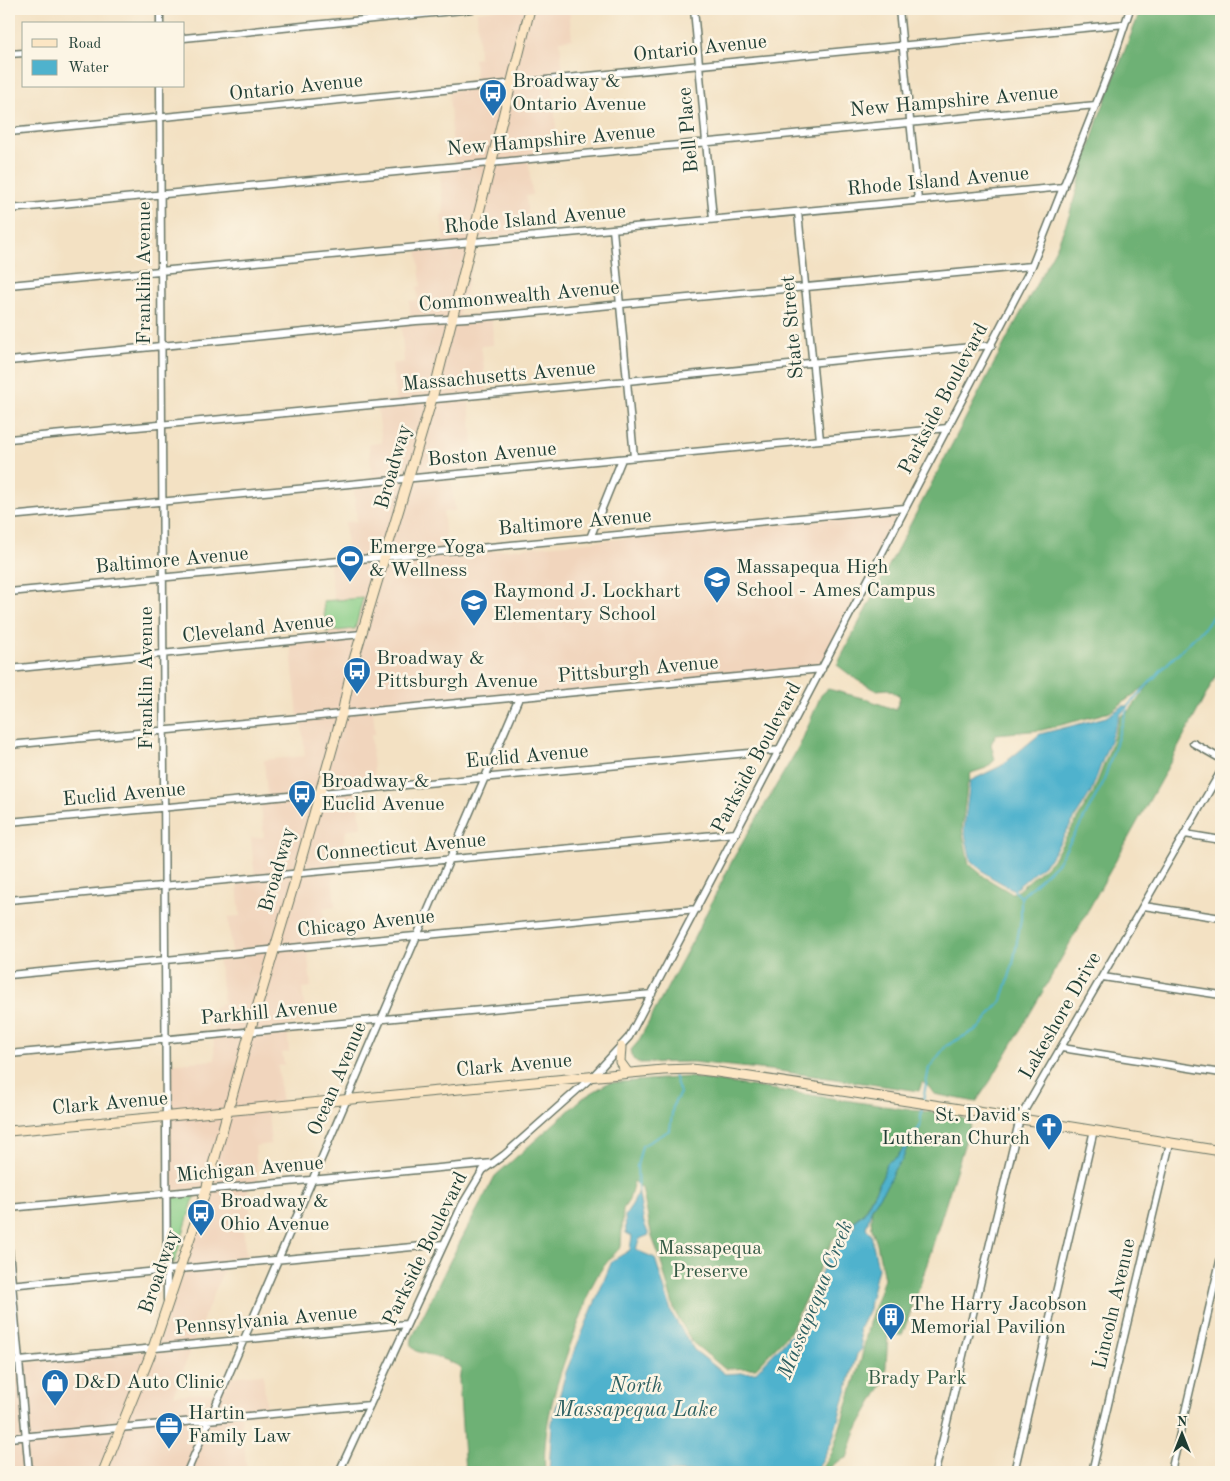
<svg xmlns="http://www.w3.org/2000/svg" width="1230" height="1481" viewBox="0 0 1230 1481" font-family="'Old Standard TT',serif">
<rect width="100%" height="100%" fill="#fcf5e5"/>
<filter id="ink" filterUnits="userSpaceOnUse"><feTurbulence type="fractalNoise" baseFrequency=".02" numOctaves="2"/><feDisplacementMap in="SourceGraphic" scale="10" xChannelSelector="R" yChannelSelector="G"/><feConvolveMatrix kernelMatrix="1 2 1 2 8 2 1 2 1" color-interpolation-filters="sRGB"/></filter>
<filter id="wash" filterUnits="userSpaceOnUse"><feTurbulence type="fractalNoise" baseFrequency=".0096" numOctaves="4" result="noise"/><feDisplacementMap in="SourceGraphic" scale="20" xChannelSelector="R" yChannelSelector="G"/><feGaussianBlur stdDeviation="1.12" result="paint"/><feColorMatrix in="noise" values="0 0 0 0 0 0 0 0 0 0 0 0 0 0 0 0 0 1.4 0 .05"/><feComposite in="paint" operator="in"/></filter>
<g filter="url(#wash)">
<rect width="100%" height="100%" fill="#f3e1c3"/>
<path fill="#f1d5bd" d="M499,9H569L572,39L560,40L563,77L552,78L558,153L528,156L532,195L526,196L529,233L479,238L459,316L491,313L492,323L493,345L481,346L487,391L468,394L476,471L450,472L455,511L443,512L447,549L395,554L367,658L394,560L898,513L820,668L546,694L354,709V711L373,710L375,734L371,735L375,786L357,787L361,828L347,829L337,862L338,873L332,874L335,907L323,908L327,944L307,946L311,987L302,988L306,1023L287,1025L289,1052L282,1053L284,1065L278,1066L281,1099L284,1103L267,1105L271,1144L255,1146L258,1184H248L251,1220L242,1221L246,1256L223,1259L225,1267L191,1348L174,1395L217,1392L225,1377L263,1374L267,1412L241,1415L247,1472H9V1365L156,1351L212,1187L171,1190L166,1064L215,1060L213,1033L215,1032L213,1008L220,1007L219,1004L224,1003L218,955L232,954L228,917L240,916L237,882L255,879L251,838L264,837L260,796L267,795L264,760L305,756L301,717H298L290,640L326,636L323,601L334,600L329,559L348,557L345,522L357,521L353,481L372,479L369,444L382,443L377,401L396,400L392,364L404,362L401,323L411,322L409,301L418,300L417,287L421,286L417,244L444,241L441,215L444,214L439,165L454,163L449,92L476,84L474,59L479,58L477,12Z"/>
<path fill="#89ce88" stroke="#54865e" d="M363,598L355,629L326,632L323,601Z
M195,1194L174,1264L172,1262L173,1197Z"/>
<path fill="#6eb174" stroke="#467754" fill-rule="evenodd" d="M1141,9H1221V657L1215,678L1163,776L1042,993L991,1080L976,1102L934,1094L929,1087L922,1082L919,1091L779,1071L693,1062L637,1063L633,1058L631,1050L638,1042L693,940L734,857L800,745L821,695L828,689L866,699L896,710L900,696L888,689L876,690L857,680L837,665L1011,331L1057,246L1069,216L1098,119ZM1151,682L1130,710L1120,717L1108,754L1093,793L1052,861L1016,892L1011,893L986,878L969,864L962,829L967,787L971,773L986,768L995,760L991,744L996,734L1042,730L1110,712Z
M689,1077L904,1109L957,1115L971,1123L920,1286L902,1335H888L885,1380L856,1431L847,1458C839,1460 831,1465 827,1472H819L832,1453L861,1360L869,1323L884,1278L877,1244L872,1229L871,1220L872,1207L888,1183L895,1168L902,1160L910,1139L897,1157L886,1163L883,1176L863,1213L853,1221L848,1231L833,1239L790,1332L756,1368L725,1369L692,1342L675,1312L659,1255L652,1237L642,1188L634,1181L629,1200L623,1209L621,1247C612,1256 601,1268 595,1280C588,1292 585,1307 580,1319C562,1366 541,1422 545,1472H465L459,1381L461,1367L446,1360L416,1351L411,1346L412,1338L450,1261L495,1176L583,1098L608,1083Z"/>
<path fill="#4fb2cd" stroke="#377880" d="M1123,706H1128L1119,716L1091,792L1049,860L1014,890L989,876L971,861L964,829L970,781L1001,766L1040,734L1106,717Z
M911,1138L902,1160L895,1168L888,1183L872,1207L866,1228L871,1234L878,1268L870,1301L869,1309L859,1329L862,1349L857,1354L832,1441L816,1472H549L552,1423L566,1372L612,1261L630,1250L632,1236L626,1233L625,1216L633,1204L638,1190L644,1223L649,1235L639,1239L636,1250L655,1258L672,1314L694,1350L725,1374L756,1372L792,1334L836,1241L855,1227L854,1221L864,1213L883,1176L886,1163L897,1157Z"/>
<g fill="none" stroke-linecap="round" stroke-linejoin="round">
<path stroke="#4fb2cd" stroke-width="2" d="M1014,888V890L1021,897
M923,1100L929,1068L946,1046L979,1028L1002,1000L1013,964L1021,919V897L1058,862L1078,829L1103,783L1128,706L1165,666L1207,625L1221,602
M910,1139L920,1127L922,1107
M638,1191L637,1166L642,1146L670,1130L673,1105L680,1093L674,1075"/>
</g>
</g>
<g filter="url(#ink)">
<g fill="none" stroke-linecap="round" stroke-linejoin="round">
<defs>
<path id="street" d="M160,9V24
M694,9L713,219
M899,9L918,200
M184,38L473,9
M9,54L24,53
M160,86L167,1300
M9,132L1125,24
M9,209L1096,105
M798,212L820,440
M613,229L634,457
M9,285L1064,187
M9,361L416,321L483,317L1032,266
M9,439L627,381L992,345
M9,516L948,428
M590,538L622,459
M9,592L905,508
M9,669L362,634
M1193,743L1221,759
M9,745L822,669
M9,822L780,750
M1185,834L1221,840
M9,900L736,833
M1144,906L1221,918
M9,975L697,909
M1103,977L1221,995
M1062,1048L1221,1073
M9,1054L652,994
M9,1208L493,1163
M9,1250L29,1472
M9,1285L444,1244
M9,1362L407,1324
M9,1438L370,1405
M187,1472L519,698
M339,1472L462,1205L483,1170L504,1155L593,1076L629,1037L1032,266L1111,66L1130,9
M935,1472L1020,1118L1221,771
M1014,1472L1094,1130
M1092,1472L1170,1143
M1171,1472L1221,1257"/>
<path id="secondary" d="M621,1047L620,1062L628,1073
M9,1131L663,1070L691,1069L717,1072L947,1107L1221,1151
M103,1472L153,1348L206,1190L250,1031L297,874L342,714L352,666L432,399L530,9"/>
</defs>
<use href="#street" stroke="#697666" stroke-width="9"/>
<use href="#secondary" stroke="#697666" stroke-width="11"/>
<use href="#street" stroke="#fff" stroke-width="6"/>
<use href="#secondary" stroke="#fce6c4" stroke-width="9"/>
</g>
</g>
<defs>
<symbol id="bus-pin" viewBox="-11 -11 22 30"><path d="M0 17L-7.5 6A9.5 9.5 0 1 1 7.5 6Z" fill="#1f6fb2" stroke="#fcf5e5"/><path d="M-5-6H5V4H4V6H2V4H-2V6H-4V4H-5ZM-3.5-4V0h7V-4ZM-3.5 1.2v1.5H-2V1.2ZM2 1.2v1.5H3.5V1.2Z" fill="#fff"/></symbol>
<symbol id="stadium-pin" viewBox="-11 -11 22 30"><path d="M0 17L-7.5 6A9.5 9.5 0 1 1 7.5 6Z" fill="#1f6fb2" stroke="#fcf5e5"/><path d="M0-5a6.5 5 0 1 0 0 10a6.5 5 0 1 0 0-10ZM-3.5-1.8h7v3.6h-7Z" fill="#fff"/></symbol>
<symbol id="school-pin" viewBox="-11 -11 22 30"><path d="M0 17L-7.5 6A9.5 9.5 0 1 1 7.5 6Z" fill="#1f6fb2" stroke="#fcf5e5"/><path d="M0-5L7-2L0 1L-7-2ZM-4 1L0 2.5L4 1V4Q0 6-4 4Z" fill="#fff"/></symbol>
<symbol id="church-pin" viewBox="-11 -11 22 30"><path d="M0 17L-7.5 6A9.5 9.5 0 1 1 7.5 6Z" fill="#1f6fb2" stroke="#fcf5e5"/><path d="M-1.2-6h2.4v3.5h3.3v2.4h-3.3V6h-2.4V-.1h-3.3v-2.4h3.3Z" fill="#fff"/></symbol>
<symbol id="building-pin" viewBox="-11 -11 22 30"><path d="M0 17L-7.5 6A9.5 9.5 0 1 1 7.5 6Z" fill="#1f6fb2" stroke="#fcf5e5"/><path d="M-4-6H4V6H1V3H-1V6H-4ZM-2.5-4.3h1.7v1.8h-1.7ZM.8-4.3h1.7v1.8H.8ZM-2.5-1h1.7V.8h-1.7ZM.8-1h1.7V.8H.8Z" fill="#fff"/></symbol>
<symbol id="shop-pin" viewBox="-11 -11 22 30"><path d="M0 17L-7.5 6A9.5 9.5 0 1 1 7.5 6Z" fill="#1f6fb2" stroke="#fcf5e5"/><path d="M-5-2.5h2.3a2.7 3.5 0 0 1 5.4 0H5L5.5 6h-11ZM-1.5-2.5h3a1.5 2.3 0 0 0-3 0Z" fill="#fff"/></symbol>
<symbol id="office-pin" viewBox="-11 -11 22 30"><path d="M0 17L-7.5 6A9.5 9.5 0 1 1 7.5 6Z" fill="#1f6fb2" stroke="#fcf5e5"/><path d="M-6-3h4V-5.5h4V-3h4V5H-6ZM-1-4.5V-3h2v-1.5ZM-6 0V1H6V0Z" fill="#fff"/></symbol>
</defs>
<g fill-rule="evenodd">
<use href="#bus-pin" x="477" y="77" width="32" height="43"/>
<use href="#stadium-pin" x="334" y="543" width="32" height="43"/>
<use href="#school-pin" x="701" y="564" width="32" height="43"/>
<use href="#school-pin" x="458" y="587" width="32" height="43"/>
<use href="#bus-pin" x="341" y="655" width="32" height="43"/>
<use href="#bus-pin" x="286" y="778" width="32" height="43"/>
<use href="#church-pin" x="1033" y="1111" width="32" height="43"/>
<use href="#bus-pin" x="185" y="1197" width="32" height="43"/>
<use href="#building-pin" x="875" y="1301" width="32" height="43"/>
<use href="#shop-pin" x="39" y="1367" width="32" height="43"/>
<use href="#office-pin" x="153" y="1410" width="32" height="43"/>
</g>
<g text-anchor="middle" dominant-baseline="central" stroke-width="5" stroke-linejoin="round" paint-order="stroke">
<g font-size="20" fill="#1f3d34" stroke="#fcf5e5">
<text transform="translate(700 49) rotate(-6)">Ontario Avenue</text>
<text transform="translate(296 88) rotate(-6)">Ontario Avenue</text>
<text transform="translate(954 102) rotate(-5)">New Hampshire Avenue</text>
<text transform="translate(689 130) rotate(-95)">Bell Place</text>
<text transform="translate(551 141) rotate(-5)">New Hampshire Avenue</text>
<text transform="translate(938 182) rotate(-5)">Rhode Island Avenue</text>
<text transform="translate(535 220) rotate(-5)">Rhode Island Avenue</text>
<text transform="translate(145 273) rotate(-90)">Franklin Avenue</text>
<text transform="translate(519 297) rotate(-5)">Commonwealth Avenue</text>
<text transform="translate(793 327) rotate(-95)">State Street</text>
<text transform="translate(499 377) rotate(-5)">Massachusetts Avenue</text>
<text transform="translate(944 399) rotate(-62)">Parkside Boulevard</text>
<text transform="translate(492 455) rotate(-5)">Boston Avenue</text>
<text transform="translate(394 467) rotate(-74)">Broadway</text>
<text transform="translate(575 523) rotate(-5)">Baltimore Avenue</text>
<text transform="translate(172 561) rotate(-5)">Baltimore Avenue</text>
<text transform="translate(258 629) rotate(-6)">Cleveland Avenue</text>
<text transform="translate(638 670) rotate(-5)">Pittsburgh Avenue</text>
<text transform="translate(147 678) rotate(-90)">Franklin Avenue</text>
<text transform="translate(527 757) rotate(-5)">Euclid Avenue</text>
<text transform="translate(757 758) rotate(-62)">Parkside Boulevard</text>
<text transform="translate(124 795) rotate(-5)">Euclid Avenue</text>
<text transform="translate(401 848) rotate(-5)">Connecticut Avenue</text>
<text transform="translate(278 870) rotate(-74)">Broadway</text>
<text transform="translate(366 924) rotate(-6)">Chicago Avenue</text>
<text transform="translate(269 1013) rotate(-5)">Parkhill Avenue</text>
<text transform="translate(1061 1016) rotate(-60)">Lakeshore Drive</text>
<text transform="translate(514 1066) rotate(-5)">Clark Avenue</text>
<text transform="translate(338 1079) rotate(-67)">Ocean Avenue</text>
<text transform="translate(110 1104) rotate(-5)">Clark Avenue</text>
<text transform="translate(250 1170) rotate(-5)">Michigan Avenue</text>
<text transform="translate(426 1249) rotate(-64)">Parkside Boulevard</text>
<text transform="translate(160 1272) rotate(-71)">Broadway</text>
<text transform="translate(1115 1304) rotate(-77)">Lincoln Avenue</text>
<text transform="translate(266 1321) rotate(-5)">Pennsylvania Avenue</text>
</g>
<g font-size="20" fill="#1f3d34" stroke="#fcf5e5" text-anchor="start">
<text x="512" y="82">Broadway &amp;<tspan x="512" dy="23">Ontario Avenue</tspan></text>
<text x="369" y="548">Emerge Yoga<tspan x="369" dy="23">&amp; Wellness</tspan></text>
<text x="736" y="568">Massapequa High<tspan x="736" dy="23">School - Ames Campus</tspan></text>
<text x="493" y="592">Raymond J. Lockhart<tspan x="493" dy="23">Elementary School</tspan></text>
<text x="376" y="659">Broadway &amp;<tspan x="376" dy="23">Pittsburgh Avenue</tspan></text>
<text x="321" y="782">Broadway &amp;<tspan x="321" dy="23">Euclid Avenue</tspan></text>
<text x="1030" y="1116" text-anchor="end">St. David's<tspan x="1030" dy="23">Lutheran Church</tspan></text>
<text x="220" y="1202">Broadway &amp;<tspan x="220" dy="23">Ohio Avenue</tspan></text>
<text x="910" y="1305">The Harry Jacobson<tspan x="910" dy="23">Memorial Pavilion</tspan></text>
<text x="74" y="1383">D&amp;D Auto Clinic</text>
<text x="188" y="1414">Hartin<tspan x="188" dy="23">Family Law</tspan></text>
</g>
<g font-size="20" fill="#345a45" stroke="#fcf5e5">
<text x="710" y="1249">Massapequa<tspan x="710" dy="23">Preserve</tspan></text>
<text x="917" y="1379">Brady Park</text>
</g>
<g font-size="21" font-style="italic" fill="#2d6062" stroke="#fcf5e5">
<text transform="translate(816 1300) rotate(-68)">Massapequa Creek</text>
<text x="636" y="1386">North<tspan x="636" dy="24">Massapequa Lake</tspan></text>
</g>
</g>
<rect width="1230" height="1481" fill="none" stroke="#fcf5e5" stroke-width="30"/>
<rect x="22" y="22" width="162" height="65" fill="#fcf5e5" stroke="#a4ab9e"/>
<rect x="32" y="39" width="25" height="8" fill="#fce6c4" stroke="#a4ab9e"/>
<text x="68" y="48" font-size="15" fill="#1f3d34">Road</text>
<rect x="32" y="60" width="25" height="15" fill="#4fb2cd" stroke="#a4ab9e"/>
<text x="68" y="72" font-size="15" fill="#1f3d34">Water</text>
<g transform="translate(1182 1434)" stroke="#fcf5e5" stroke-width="4" paint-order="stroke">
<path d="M0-4L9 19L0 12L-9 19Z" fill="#1f3d34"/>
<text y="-8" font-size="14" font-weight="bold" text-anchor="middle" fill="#1f3d34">N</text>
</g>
</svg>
